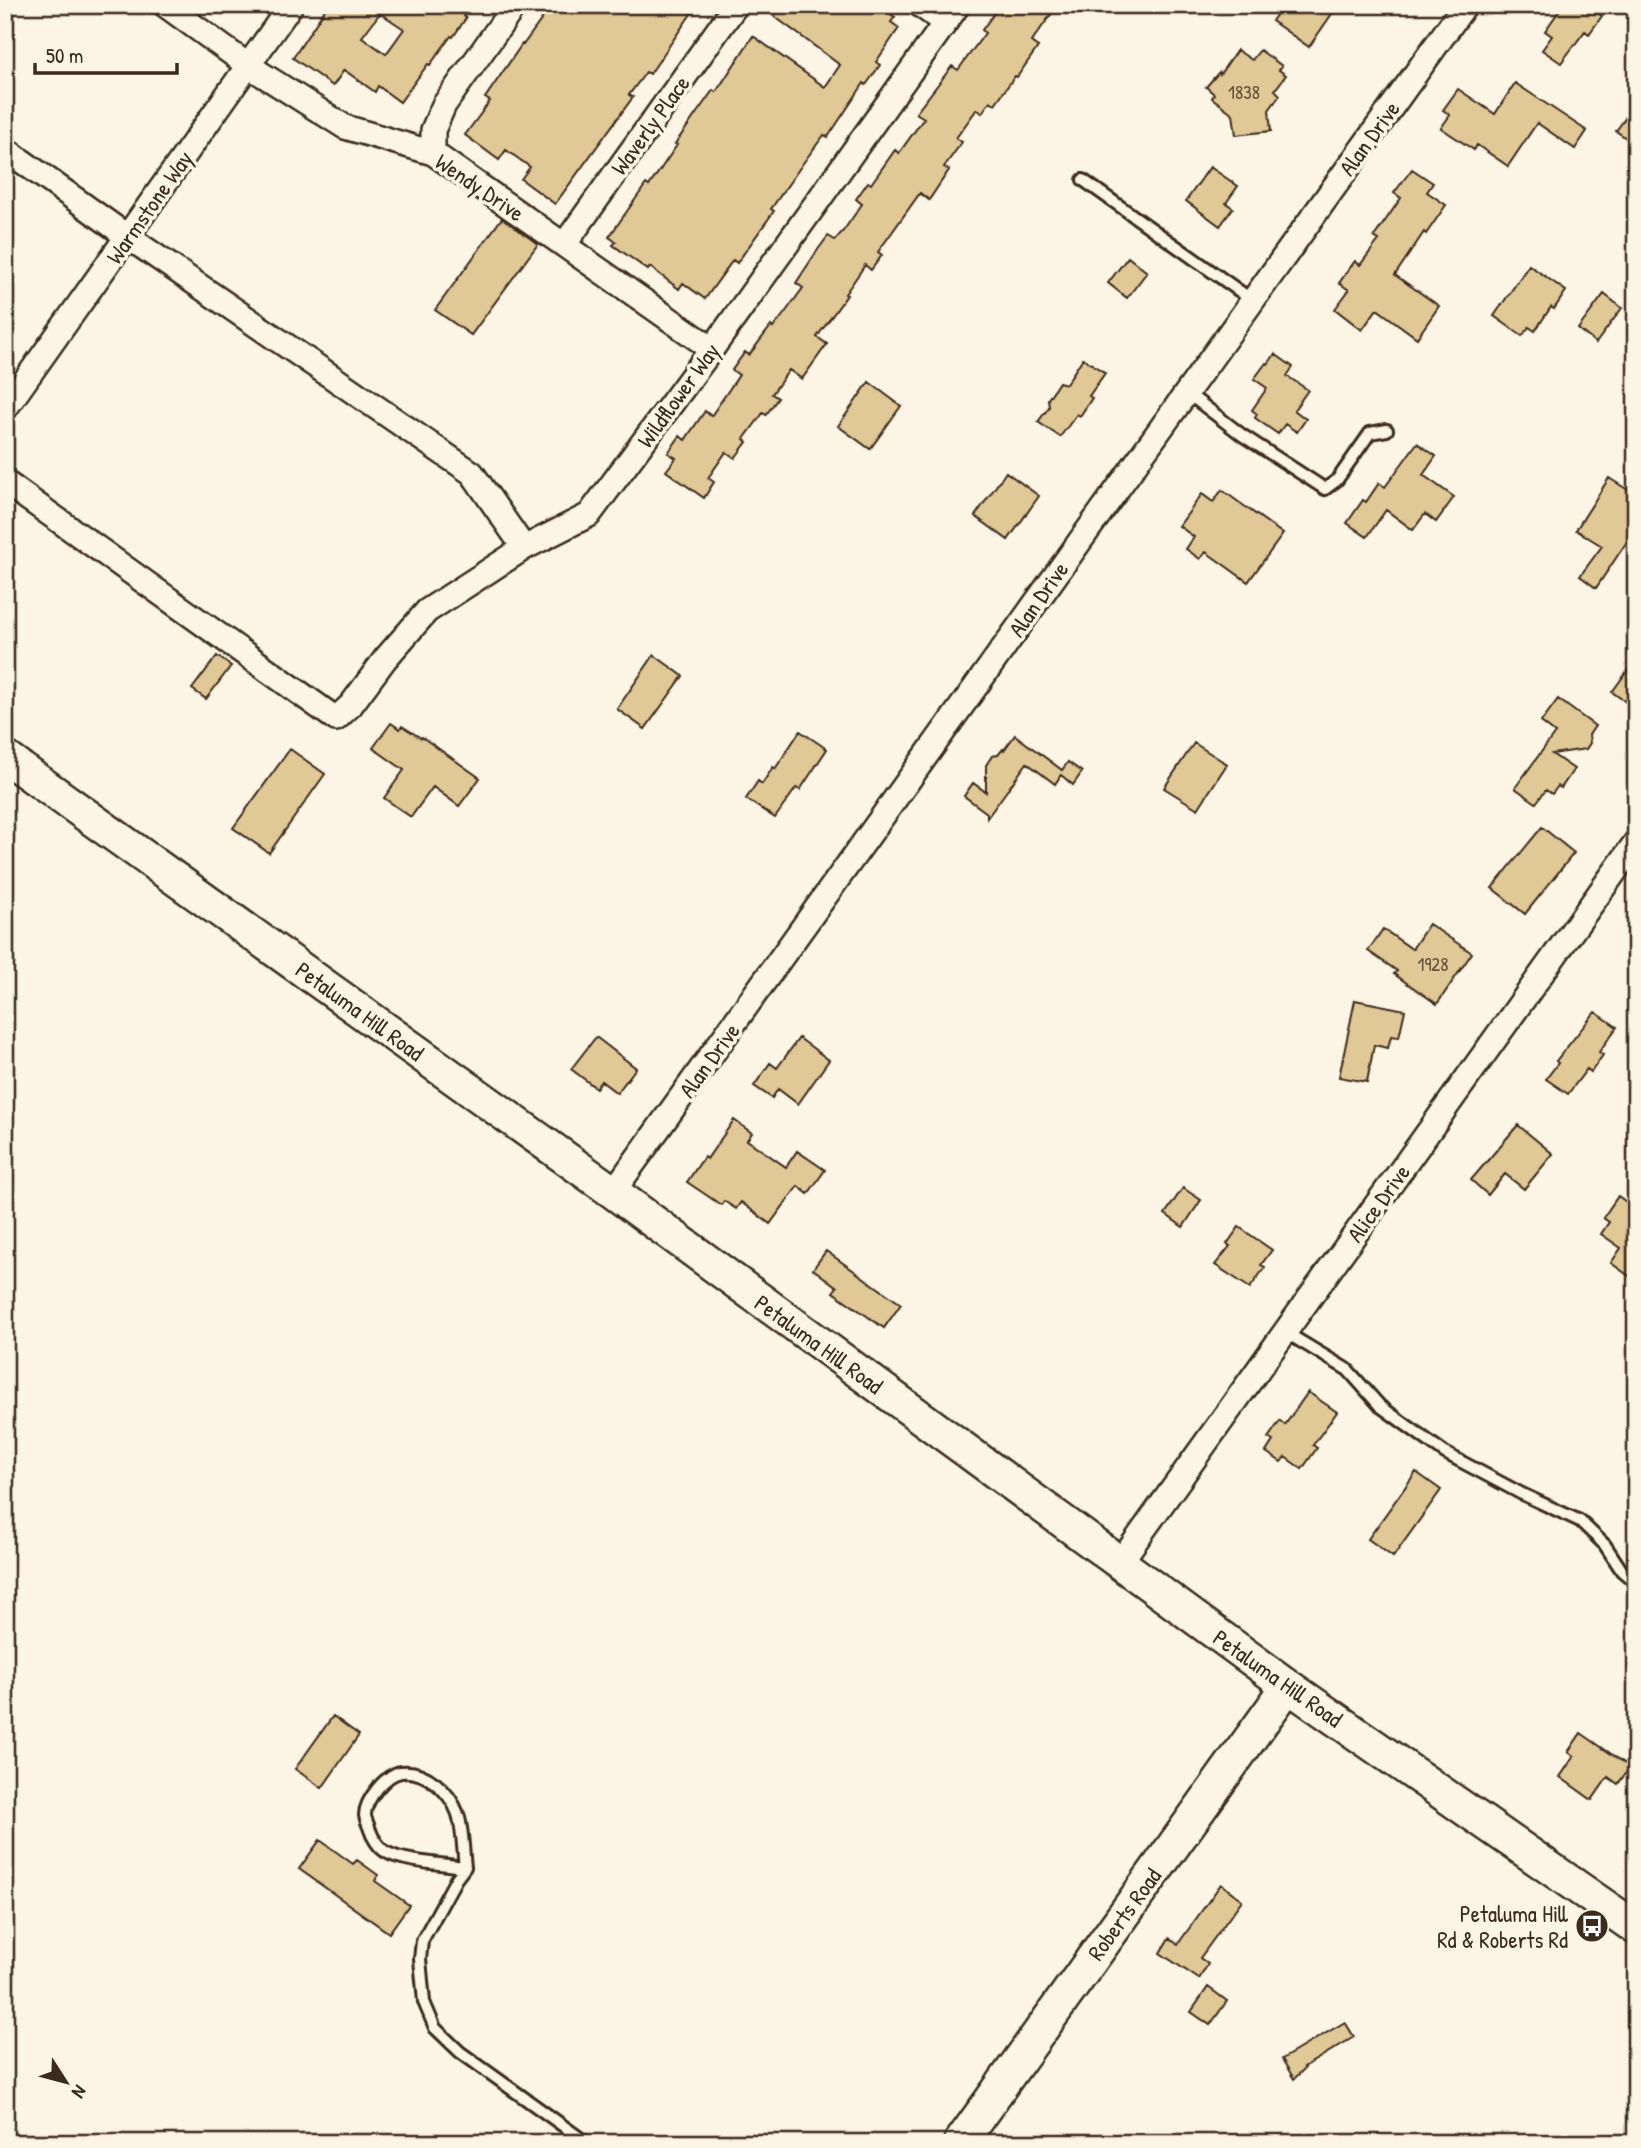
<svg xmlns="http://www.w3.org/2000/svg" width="1641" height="2148" viewBox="0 0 1641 2148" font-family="'Patrick Hand',sans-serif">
<rect width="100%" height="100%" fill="#fcf5e5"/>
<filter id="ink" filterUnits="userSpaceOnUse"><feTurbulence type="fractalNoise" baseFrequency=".0143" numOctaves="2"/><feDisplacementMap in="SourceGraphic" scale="14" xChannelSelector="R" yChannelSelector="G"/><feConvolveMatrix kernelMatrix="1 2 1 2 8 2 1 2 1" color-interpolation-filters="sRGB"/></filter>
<g filter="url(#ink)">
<path fill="#e0c897" stroke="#3b2a1e" stroke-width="2" fill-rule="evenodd" d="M328,5H471L464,16L466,18L453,37L451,36L430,65L428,64L400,102L378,86L375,92L344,70L333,86L293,58ZM380,13L404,29L386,54L362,37Z
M552,5H697L650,74L646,72L629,95L633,97L555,204L521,179L530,167L506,150L499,160L465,135L490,101L485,98L522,44L523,45Z
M759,5H878L895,17L891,22L899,28L876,62L880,65L866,85L864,83L828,137L824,135L806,159L771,209L774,211L737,263L733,260L705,299L683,283L679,289L650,267L648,270L613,245L616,242L609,237L646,184L649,186L677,145L675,144L713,90L716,92L753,36L825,87L840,65Z
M1000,5H1058L1031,42L1038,47L1017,77L1015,76L995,104L990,101L982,113L977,109L956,138L962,142L944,167L949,170L929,200L920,193L878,252L882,255L871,270L865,265L845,294L847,295L817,337L827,344L802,379L789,370L772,394L778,398L766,415L763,413L744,439L747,442L735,458L726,452L708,478L714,482L704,498L666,471L676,458L668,453L680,436L685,440L705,411L711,416L739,375L732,370L745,352L749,355L771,326L773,328L784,314L803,288L796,283L817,251L828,236L835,240L844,230L862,204L856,199L868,182L871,184L895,150L899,153L924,118L916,113L952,66L958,70L985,33L982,30Z
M1283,5H1338L1309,47L1272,21Z
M1563,5H1588L1602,16L1589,34L1585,31L1561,63L1542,50L1552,36L1545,31Z
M1237,50L1252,60L1260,50L1282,66L1279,70L1286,75L1275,90L1280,95L1269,110L1271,131L1236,135L1233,114L1212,98L1214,94L1206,87L1219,72L1220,74Z
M1515,83L1587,131L1575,149L1537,123L1508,166L1477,145L1474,150L1441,128L1450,115L1443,110L1458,89L1495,114Z
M1636,103V145L1616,131Z
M1210,167L1238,186L1226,203L1233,208L1220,226L1186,201Z
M1412,169L1433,183L1427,192L1446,205L1426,234L1424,232L1395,275L1439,306L1417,338L1377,309L1362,330L1335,309L1349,290L1339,283L1355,261L1360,265L1379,240L1374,237L1401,198L1394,193Z
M502,218L538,244L471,335L435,310Z
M1128,257L1147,272L1127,298L1108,283Z
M1529,265L1566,291L1554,309L1551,307L1535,331L1529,327L1522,336L1494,316Z
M1604,294L1622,308L1596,343L1578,329Z
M1275,354L1293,367L1287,376L1308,390L1294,410L1306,419L1297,432L1285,424L1278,434L1255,418L1257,414L1252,410L1267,388L1254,379L1266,363L1268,364Z
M1083,358L1105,373L1089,396L1092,398L1080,416L1077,414L1060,437L1038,422L1049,407L1048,399L1059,382L1066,384Z
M869,382L901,406L870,449L838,426Z
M1417,443L1436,456L1423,475L1454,497L1436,522L1425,514L1413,530L1386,510L1367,537L1347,523L1363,500L1366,502L1379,483L1385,487Z
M1006,472L1039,496L1008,540L975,516Z
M1609,478L1636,495V528L1596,588L1580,576L1602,546L1576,530Z
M1222,490L1283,534L1248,582L1206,552L1200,559L1186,549L1194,537L1179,526L1202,494L1213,502Z
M654,655L683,676L645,729L617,709Z
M217,656L231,666L206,699L192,689Z
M1636,659V709L1612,692Z
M1558,699L1595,726L1589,735L1590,743L1586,749L1552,754L1574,769L1561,788L1558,786L1552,794L1546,790L1536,803L1515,788L1555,733L1541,722Z
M391,723L400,729L402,726L421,738L422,737L480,778L459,806L433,787L411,817L384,798L404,770L373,748Z
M800,731L827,749L800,790L796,788L775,818L746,799L758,781L762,784L773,767L775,769Z
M1015,735L1062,770L1068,762L1082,772L1073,785L1061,775L1055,784L1027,763L987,818V813L964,796L973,783L986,792V765L992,756L998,755L1003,749L1004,750Z
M1194,743L1227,764L1198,809L1164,788Z
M290,749L325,774L269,853L233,828Z
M1542,827L1574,853L1525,914L1492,888Z
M1429,924L1472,953L1437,1004L1394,974L1397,971L1368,951L1383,929L1412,949Z
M1355,1000L1405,1010L1399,1037L1391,1036L1388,1048L1374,1045L1367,1082L1339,1077Z
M1595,1012L1617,1027L1599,1052L1603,1055L1591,1072L1587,1069L1568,1094L1546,1079L1558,1063L1556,1061Z
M596,1037L636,1068L617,1093L601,1081L596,1088L571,1069Z
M799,1038L829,1060L798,1104L778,1089L772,1098L754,1086L770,1063L777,1068Z
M734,1120L752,1133L747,1140L786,1167L797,1151L825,1170L808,1194L798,1186L770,1224L741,1202L736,1209L724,1201L721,1205L687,1182L704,1157L707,1159Z
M1518,1125L1553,1154L1524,1189L1505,1174L1488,1195L1471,1180Z
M1183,1188L1201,1200L1183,1227L1165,1214Z
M1618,1196L1636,1209V1281L1611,1263L1621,1248L1601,1234L1609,1222L1603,1218Z
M1239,1227L1272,1250L1261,1265L1265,1267L1250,1288L1215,1265L1230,1246L1227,1244Z
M826,1251L901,1304L884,1328L833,1292L837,1287L813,1269Z
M1308,1392L1337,1412L1313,1445L1317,1448L1302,1469L1285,1457L1281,1462L1266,1452L1273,1441L1268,1438L1280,1421L1285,1425Z
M1416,1472L1441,1490L1393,1557L1368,1539Z
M333,1716L359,1735L322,1788L295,1769Z
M1581,1733L1630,1767L1618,1784L1608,1777L1592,1800L1560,1777L1574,1756L1568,1752Z
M320,1840L353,1864L357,1860L378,1875L375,1881L409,1905L389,1933L299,1869Z
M1221,1884L1242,1900L1200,1958L1208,1964L1199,1979L1160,1953L1169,1938L1178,1944Z
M1208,1987L1227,2001L1210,2025L1191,2012Z
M1345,2022L1354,2037L1304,2067L1305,2068L1294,2079L1282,2059Z"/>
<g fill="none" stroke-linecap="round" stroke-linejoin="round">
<defs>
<path id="lane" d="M1083,180L1252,300
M1186,392L1242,435L1325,489L1337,480L1370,433L1387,430
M1285,1332L1348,1370L1380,1406L1445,1453L1522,1494L1580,1521L1605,1545L1622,1571L1636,1583
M465,1867C444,1864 402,1862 386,1852C379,1848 372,1837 370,1830C369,1826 365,1819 365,1815C365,1800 386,1774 401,1772C426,1769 450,1792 458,1814C463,1830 463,1851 465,1867L456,1879L422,1941L420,1959L424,2002L435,2028L460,2052L587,2143"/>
<path id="street" d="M165,5L249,66L345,127L433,153L712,349
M920,5L945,23
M5,149L128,237L472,473L524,548
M433,153V130L444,105L515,5
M564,245L736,5
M5,409L291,5
M5,482L336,719L351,705L385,659L427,611L524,548L589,515L712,349L958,5
M613,1192C899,798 1180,400 1465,5
M1119,1564L1636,842"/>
<path id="secondary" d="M5,757L613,1192L1288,1686L1636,1928
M960,2143L1288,1686"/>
</defs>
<use href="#lane" stroke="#3b2a1e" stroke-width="16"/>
<use href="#street" stroke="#3b2a1e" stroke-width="28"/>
<use href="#secondary" stroke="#3b2a1e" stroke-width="37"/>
<use href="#lane" stroke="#fcf5e5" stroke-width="10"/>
<use href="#street" stroke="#fcf5e5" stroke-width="23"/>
<use href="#secondary" stroke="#fcf5e5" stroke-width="32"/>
</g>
</g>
<defs>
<symbol id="bus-disc" viewBox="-11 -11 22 22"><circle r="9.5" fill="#3b2a1e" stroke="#fcf5e5"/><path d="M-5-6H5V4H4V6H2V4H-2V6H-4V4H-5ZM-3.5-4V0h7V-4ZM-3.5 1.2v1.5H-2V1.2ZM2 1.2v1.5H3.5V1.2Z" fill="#fff"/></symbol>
</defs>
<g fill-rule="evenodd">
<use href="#bus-disc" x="1573" y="1907" width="38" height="38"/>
</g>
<g text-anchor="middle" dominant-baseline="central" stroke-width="7" stroke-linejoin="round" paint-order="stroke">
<g font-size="19" fill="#64523c">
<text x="1244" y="92">1838</text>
<text x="1433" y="964">1928</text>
</g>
<g font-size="23" fill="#3b2a1e" stroke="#fcf5e5">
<text transform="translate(650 125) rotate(-54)">Waverly Place</text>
<text transform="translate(1369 138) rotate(-54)">Alan Drive</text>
<text transform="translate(480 187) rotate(34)">Wendy Drive</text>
<text transform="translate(149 207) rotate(-55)">Warmstone Way</text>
<text transform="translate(678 395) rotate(-54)">Wildflower Way</text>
<text transform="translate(1038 599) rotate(-55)">Alan Drive</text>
<text transform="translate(360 1011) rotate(36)">Petaluma Hill Road</text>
<text transform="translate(709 1060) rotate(-54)">Alan Drive</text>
<text transform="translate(1378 1203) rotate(-54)">Alice Drive</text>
<text transform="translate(819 1344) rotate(36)">Petaluma Hill Road</text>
<text transform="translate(1278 1678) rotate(35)">Petaluma Hill Road</text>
<text transform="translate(1124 1914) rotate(-54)">Roberts Road</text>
</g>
<g font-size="23" fill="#3b2a1e" stroke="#fcf5e5" text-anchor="end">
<text x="1568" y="1913">Petaluma Hill<tspan x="1568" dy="26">Rd &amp; Roberts Rd</tspan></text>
</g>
</g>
<rect width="1641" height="2148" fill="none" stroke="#fcf5e5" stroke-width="28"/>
<rect x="14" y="14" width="1613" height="2120" fill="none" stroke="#3b2a1e" stroke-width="2.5" filter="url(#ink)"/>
<g transform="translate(66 2082) rotate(126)" stroke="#fcf5e5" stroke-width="5" paint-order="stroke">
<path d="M0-5L12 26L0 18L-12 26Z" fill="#3b2a1e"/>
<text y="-10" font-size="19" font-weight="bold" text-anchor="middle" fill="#3b2a1e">N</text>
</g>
<path d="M35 63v10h142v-10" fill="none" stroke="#3b2a1e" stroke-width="3.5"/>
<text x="46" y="63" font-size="21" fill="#3b2a1e" stroke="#fcf5e5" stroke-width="5" paint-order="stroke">50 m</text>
</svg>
